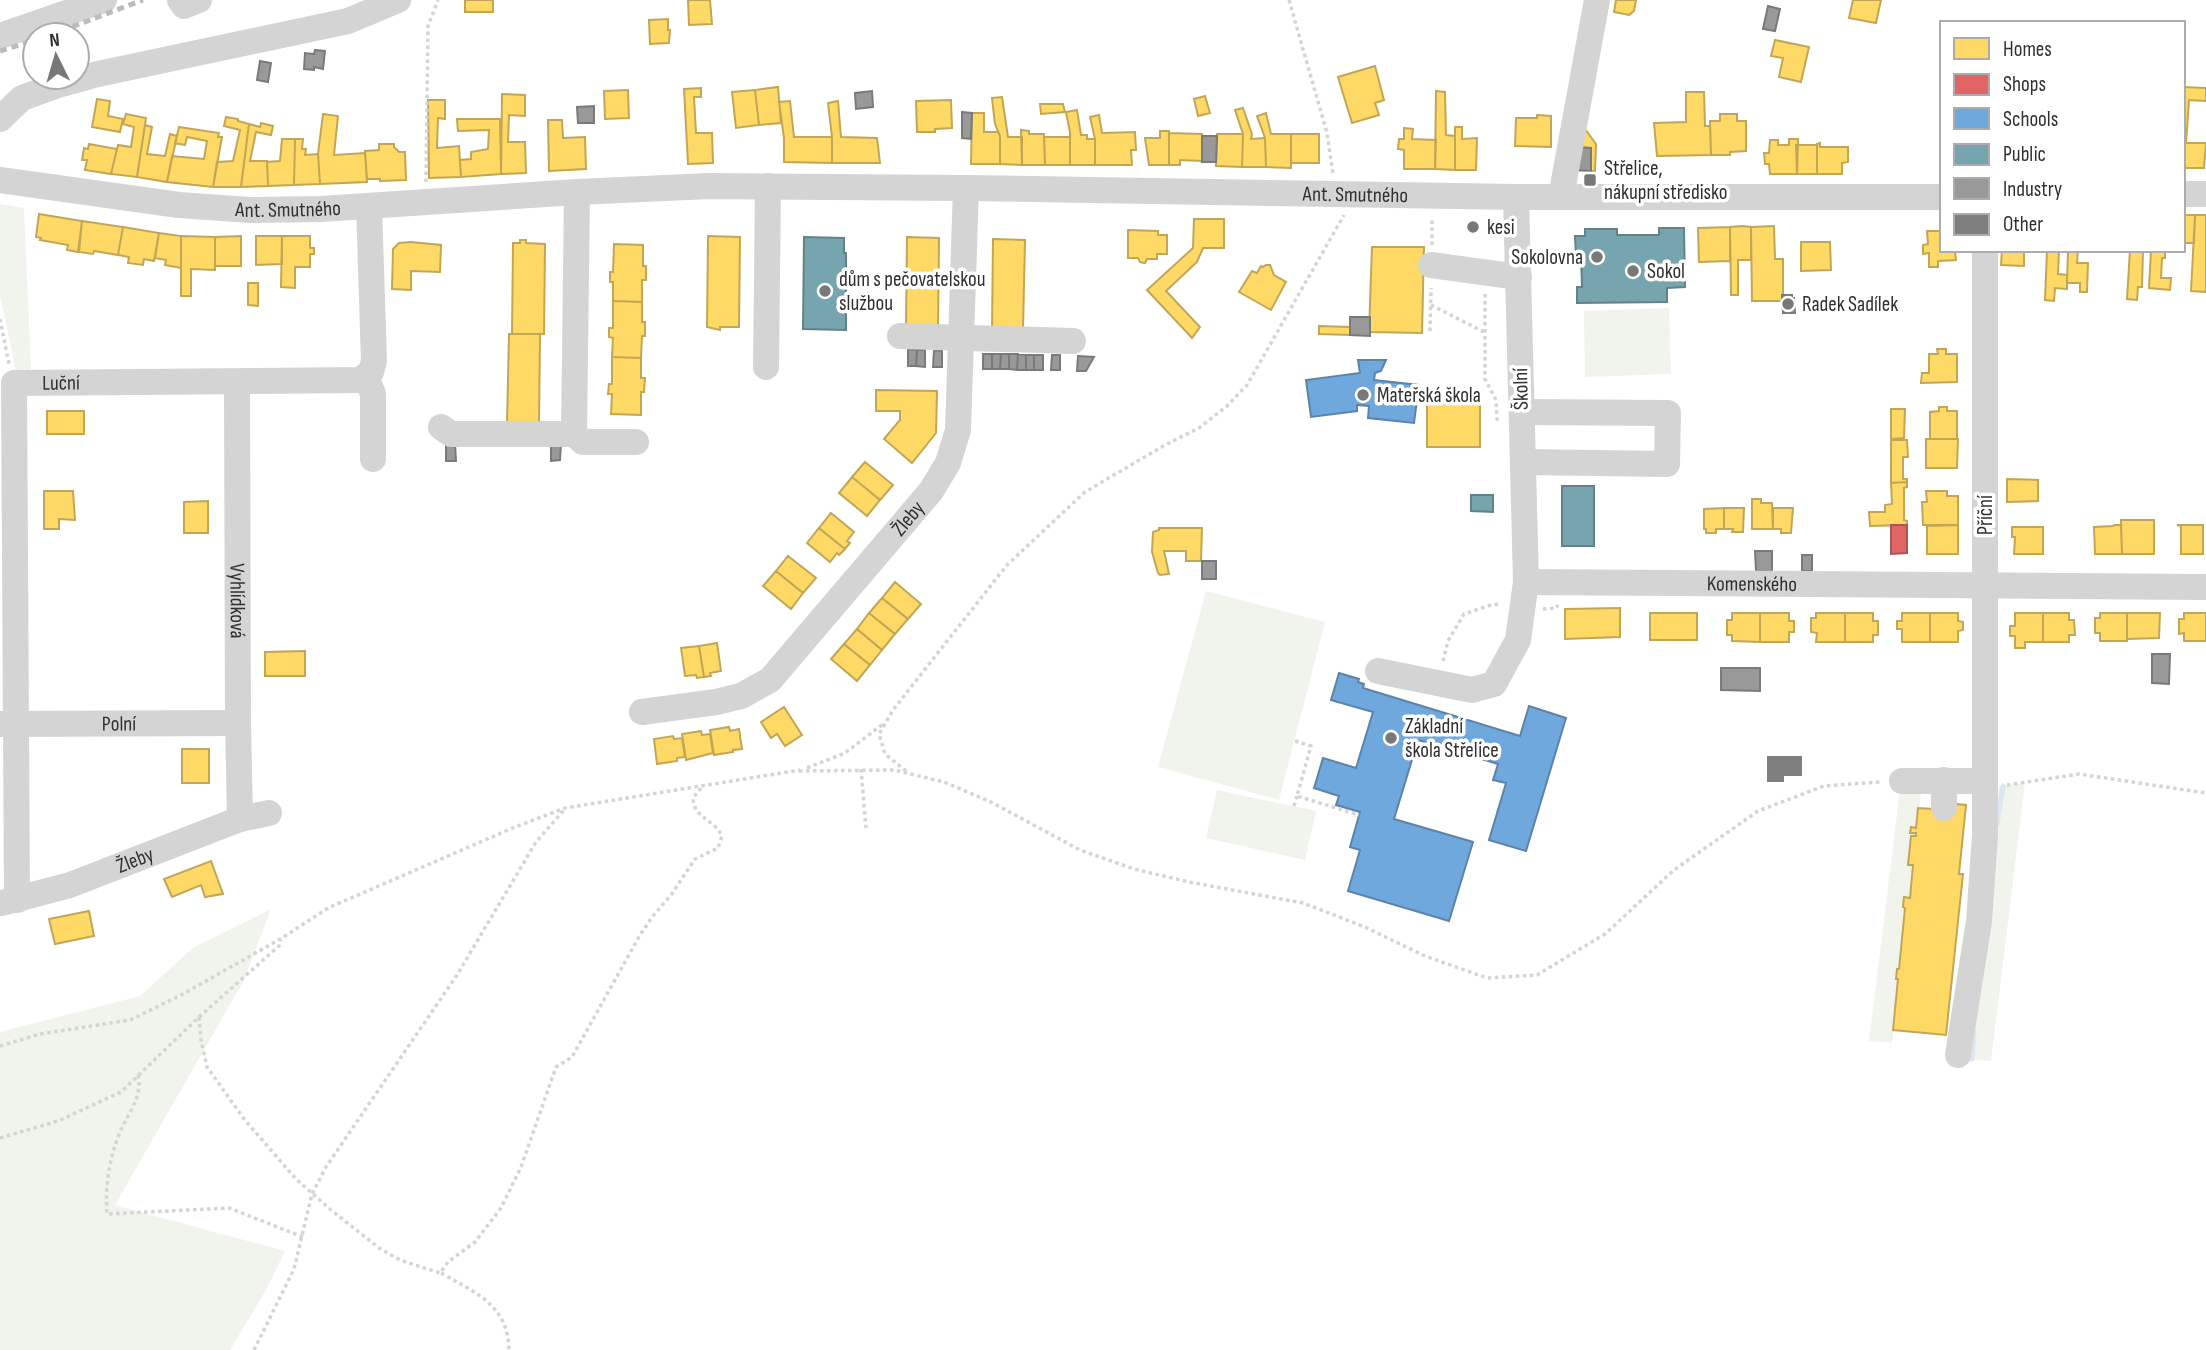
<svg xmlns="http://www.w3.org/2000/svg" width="2206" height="1350" viewBox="0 0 2206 1350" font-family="'Sofia Sans Condensed',sans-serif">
<rect width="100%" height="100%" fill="#fff"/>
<path fill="#f1f4ed" d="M0,204L24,208L31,370L16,371L0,295Z
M1669,308L1671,374L1585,377L1584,311Z
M1206,591L1325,622L1279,800L1158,767Z
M2025,783L1991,1061L1972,1059L1999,786Z
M1217,790L1316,811L1305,860L1206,838Z
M1900,790L1921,793L1892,1043L1869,1041Z
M271,909L244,980L115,1205L285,1251L266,1290L230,1350H0V1032L140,996L194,947Z"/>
<path fill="#ffd966" stroke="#c1a656" stroke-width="2" d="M465,0H493V12H465Z
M688,0H710L712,24L689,25Z
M1616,0H1636L1634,11L1629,15L1614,12Z
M1853,0H1881L1876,23L1849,18Z
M668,19V30H670L669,43L650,44L649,20Z
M1775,40L1809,47L1801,82L1779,77L1783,58L1771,56Z
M1375,66L1384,100L1375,103L1379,115L1352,123L1338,77Z
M778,87L781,123L759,125L755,90Z
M2183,87L2206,88V101L2189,100L2186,143H2206L2204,168H2183Z
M701,88V97H694L696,133H712L713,163L688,164L684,89Z
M628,90L629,118L605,119L604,91Z
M755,90L759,125L736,128L732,92Z
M1436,91L1445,92L1446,135L1455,136V170L1435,169Z
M1686,92H1704L1705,126H1710L1711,155L1657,156L1654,123L1686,122Z
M502,94L525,95V116L509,115L508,142H525L526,173L501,174Z
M1205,96L1210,113L1198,116L1194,99Z
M1002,97L1008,137H1022V165L1000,164V136L995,124L992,98Z
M97,99L110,101L108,116L123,119L120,132L92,127Z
M428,100H445V119L438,118L437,148L459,146L461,177L429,178Z
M951,100L952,128L935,129V132H917L916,101Z
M790,101L794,137H832V163L784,162V138L779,102Z
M838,101L841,137L877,138L880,163H832V137L828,103Z
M1040,104H1063L1065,112L1041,114Z
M1243,108L1252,134L1251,139L1265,138L1266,167H1242L1243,134L1235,110Z
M1077,110L1081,135H1087V139H1095V165H1070V132L1066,112Z
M972,113H984V132H998L1000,136V164H971Z
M1266,113L1271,134H1291V168L1266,167L1265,138L1257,116Z
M126,114L146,118L137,177L111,174L118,145L131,147L134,127L123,124Z
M323,114L338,116L334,155L365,153L367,182L320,184L318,154Z
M1720,114H1737V121H1746V151L1730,152V155H1711L1710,121H1720Z
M1099,115L1102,133L1135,132L1136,150H1131L1132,165H1095V139L1090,117Z
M1537,115L1551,116V147L1515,146L1516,118H1537Z
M226,117L238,119V121L249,124L241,187H213L217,162L233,161L240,130L224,126Z
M457,119H500L501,174L461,177L460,160L471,159V152L488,149L489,130L458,131Z
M548,120H562L563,138L585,137L586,169L549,171Z
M261,123L273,126L271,135L256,132L250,161H267L268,186L241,187L249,124L260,127Z
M145,125L152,127L147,154L165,156L170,134L177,136L167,182L137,177Z
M179,127L219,133L218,137H222L213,187L167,182L172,156L204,159L207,141L187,137L185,145L175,143Z
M1455,127H1462V139L1477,138L1476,170H1455Z
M1404,128L1413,129L1412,139L1436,140L1435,169H1404V150L1398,149L1399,139H1404Z
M1585,129L1596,144L1595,171H1591V148L1575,147Z
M1021,130L1029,131V134H1044L1045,165H1022Z
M1160,131H1169V165H1149L1145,138H1160Z
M1169,133L1202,134V161L1180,160V165H1169Z
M1217,134H1243L1242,167L1216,166Z
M1291,134H1319V163H1291Z
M1044,137H1070V165H1045Z
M282,139H295L294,185L268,186L267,162L280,161Z
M295,139H303L302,149H306L305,155L318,154L320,184L294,185Z
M1789,139H1798L1797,174H1770L1769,164H1765L1764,153H1769L1770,140H1778V145H1789Z
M1820,143V147H1848V162L1842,163V174H1817V144Z
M89,144L117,149L111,174L85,170L87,160H82L84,148L88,149Z
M379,144H394V147L399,152H405L406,180L380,181V179H367L365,151L379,150Z
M1796,145H1817V174H1797Z
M39,214L82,221L78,252L67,250L68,245L40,240L41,238L36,237Z
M2183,215H2195L2194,243H2183Z
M2195,215H2206V292L2191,291Z
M1194,219H1224V248H1203L1197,262L1166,291L1200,327L1192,338L1147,290L1193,248Z
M82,221L123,227L118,255L94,251L93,254L79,252Z
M1742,226L1751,227V260H1738V295H1731L1730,227Z
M1774,226L1775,259H1783V301H1752L1751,227Z
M123,227L159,233L154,261L144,259L143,265L128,263L129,257L118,255Z
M1730,227V261L1699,262L1698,228Z
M1128,230L1158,231V235H1167V254H1157V259H1147L1145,263L1140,262L1138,258H1128Z
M1927,231H1942V250H1955L1956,260L1938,261V267H1929V253L1923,254V245L1928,244Z
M159,233L181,236V268L165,265L166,260L155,258Z
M181,236L215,237V270L191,269V296H181Z
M241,236V266H215V237Z
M256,236H282V264L256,265Z
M282,236H310V248H314V254H310V267H295V288L281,287Z
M708,236L740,237L739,327H720V330L707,327Z
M907,237L939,238L938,328H906Z
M993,239L1025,240L1023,330H992Z
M520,240H526V243L545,244L544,334H512L513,243H520Z
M411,242L441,245L440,272L411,271V290L392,289L393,249L399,243Z
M1801,242H1830L1831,270L1801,271Z
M614,244L643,245V266H646V280H642V302L613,301V282H610V272H613Z
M1372,247H1424L1422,333L1369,332Z
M2002,250H2024V266L2001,265Z
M2047,250H2059L2058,274L2067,275V289L2055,288L2054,301L2045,300Z
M2068,250H2078L2077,263H2088L2087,292H2080V283H2067Z
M2130,250H2143L2142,287H2138L2137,300L2127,299Z
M2151,250H2165V258H2162L2161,278H2171L2170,290L2149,288Z
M1266,265H1270L1274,275L1286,282L1271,310L1239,292L1252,271L1257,273L1261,266L1263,267Z
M248,283H258V306L248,305Z
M613,301L642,302V322H645V336H642L641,358L612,357L613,338L609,337V328H613Z
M1319,326L1350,327V335L1319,334Z
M509,334H540L539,425L507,424Z
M1937,349H1946V354H1957V382L1921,383L1922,373H1929V354H1938Z
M612,357L641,358V378H645L644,392H641V415L611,414L612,394H608L609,384H612Z
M876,390L937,391L936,433L912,463L884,439L900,420V411H876Z
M1427,393H1480V447H1427Z
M1939,407H1947V411H1957V439H1930V412L1939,411Z
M1891,409H1905L1904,438L1891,439Z
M47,411H84V434H47Z
M1926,439H1958L1957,468H1926Z
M1891,440H1907L1908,457H1903V479H1907V482L1891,483Z
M865,462L893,485L880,500L852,477Z
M852,477L880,500L867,516L839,493Z
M2007,479L2038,480V501L2007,502Z
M1907,482V487L1904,488V520L1907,521V525L1870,526L1869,512H1885V505L1892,504L1891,483Z
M44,491H73L75,520L59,519V529H44Z
M1926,491H1947V496H1958V525H1923L1922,502H1927Z
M1752,499H1761V503H1772L1773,529H1752Z
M208,501V533H184V502Z
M1724,508H1744L1743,532H1732L1733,529H1724Z
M1724,508V529H1716V533H1706V529H1704V509Z
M1773,508H1793L1791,533H1781V529H1773Z
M831,513L854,532L847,541L850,543L845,549L819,528Z
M2121,520H2154V554H2122Z
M1958,525V554H1927V526Z
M2114,525H2121L2122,554H2095L2094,527L2113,526Z
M2177,525H2203V554H2181V526Z
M2012,527H2043V554H2014L2015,537H2012Z
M819,528L845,549L839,555L837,553L830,562L807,543Z
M1159,528H1202L1201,561H1186V551H1164L1169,574L1160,575L1158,573L1152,552L1153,532L1159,530Z
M788,556L816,578L803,593L776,571Z
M776,571L803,593L791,609L763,586Z
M895,582L921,604L908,619L882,598Z
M882,598L908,619L895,634L869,613Z
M1620,608V637L1565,639V609Z
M869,613L895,634L882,650L857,629Z
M1650,613H1697V640H1650Z
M1732,613H1760V642L1732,641V635H1727V620H1732Z
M1760,613H1789V621H1794V632H1789V642H1760Z
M1816,613H1845V642H1816L1817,633L1811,632V618H1816Z
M1845,613H1873V621H1878V635H1873V642H1845Z
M1902,613H1930V642H1902V629H1897V621H1902Z
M1930,613H1958V621L1963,622V630L1958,631V642H1930Z
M2015,613H2043V642H2025V648H2015V636H2010V626H2015Z
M2043,613H2069V620H2074L2075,635H2069V642H2043Z
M2100,613H2127V641H2100V633H2095V618H2100Z
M2127,613H2160L2159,638L2127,639Z
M2184,613H2206V641H2184V633L2179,634V619H2184Z
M857,629L882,650L870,665L844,644Z
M717,643L721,671L710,673L711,676L704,677L699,646Z
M844,644L870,665L857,681L831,659Z
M699,646L704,677L697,678L696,675L685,676L681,648Z
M305,651V676H265V652Z
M784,707L802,735L785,746L777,734L771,738L761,722Z
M729,727L730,731L739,729L742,749L733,750V752L714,755L710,730Z
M701,731L702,735L710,734L713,753L686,760L682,734Z
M673,736L674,739L682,738L685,757L677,758V761L657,764L654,739Z
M182,749H209V783H182Z
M1946,803L1966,805L1959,874H1963L1946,1035L1893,1030L1898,979H1896L1897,969H1899L1905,908L1903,907L1904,897L1910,898L1913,865H1908L1911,836H1916V833H1910L1911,827L1916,828L1918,808L1935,809Z
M211,861L223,894L205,897L201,885L172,897L164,879Z
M89,911L94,936L55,944L49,919Z"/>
<path fill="#e06666" stroke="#ab5656" stroke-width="2" d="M1891,525H1907V553L1891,554Z"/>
<path fill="#6fa8dc" stroke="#5c84a8" stroke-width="2" d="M1358,360H1386L1381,371L1375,373L1374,380L1419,385L1414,423L1368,418L1369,406L1357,405V411L1311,417L1306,380L1360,373Z
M1339,673L1359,679L1358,682L1364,684L1363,688L1520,736L1529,706L1566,718L1526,851L1489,840L1506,783L1493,780L1498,764L1418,740L1394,819L1473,842L1449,921L1348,891L1360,850L1350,847L1360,812L1336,805L1339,796L1314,788L1323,758L1356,768L1373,712L1331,700Z"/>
<path fill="#76a5af" stroke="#618289" stroke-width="2" d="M1659,228H1684L1685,287L1667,288V302L1577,303V287H1582L1581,256H1576L1575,236H1585V229H1617V235H1659Z
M804,237L844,238V253H846V330L803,329Z
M1562,486H1594V546H1562Z
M1471,495H1493V512L1471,511Z"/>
<path fill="#999" stroke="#7a7a7a" stroke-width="2" d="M1768,6L1780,9L1775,31L1763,29Z
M315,50L325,51L323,69L314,67V70L304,69L305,53L314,54Z
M260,61L271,63L268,82L257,80Z
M872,91L873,107L856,109L855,93Z
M594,106V123H578L577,107Z
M962,112L972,113L971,139L962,138Z
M1202,136H1217L1216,162H1202Z
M1575,147L1591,148V171L1571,170Z
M1782,295H1792V298H1794L1795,313H1783Z
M1350,317H1370V336L1350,335Z
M908,349L917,350L916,366H908Z
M917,350H925V367L916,366Z
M934,350L942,351V367H933Z
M983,354H992V369H983Z
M992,354H1001L1000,369H992Z
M1001,354H1009V369H1000Z
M1009,354H1018L1017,370L1009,369Z
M1018,354L1026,355V370H1017Z
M1026,355H1034V370H1026Z
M1034,355H1043V370H1034Z
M1052,355H1060V370H1051Z
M1078,356L1094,357L1086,371H1077Z
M446,444H455L456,461H446Z
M561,444L560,460L551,461V445Z
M1755,551H1772V571H1756Z
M1802,555H1812V571H1802Z
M1202,561H1216V579H1202Z
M2152,654H2170L2169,684L2152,683Z
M1721,668H1760V691L1721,690Z"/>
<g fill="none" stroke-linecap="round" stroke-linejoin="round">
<path stroke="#dce6f0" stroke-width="5" d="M1997,824L2003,786
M1972,1059L1974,1032"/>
</g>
<path fill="#7f7f7f" d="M1767,756H1802V776H1784V782H1767Z"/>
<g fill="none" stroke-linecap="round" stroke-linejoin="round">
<path stroke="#d4d4d4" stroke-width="3.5" stroke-dasharray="3.5 3.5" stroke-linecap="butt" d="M1289,0L1327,133L1333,174
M426,182L428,26L438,0
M1432,245V219
M1485,294V379L1496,400L1497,419L1500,422
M1431,305L1484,332
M0,319L9,364
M1430,331L1431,288
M1543,609L1556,608L1558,605
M1443,661L1448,641L1464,614L1491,605L1500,604
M1295,741L1311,746L1297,796L1359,815
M807,768L845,753L883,724
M861,769L866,828
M799,771L894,770L944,782L991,802L1080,850L1134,869L1189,882L1303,903L1365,927L1425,956L1487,978L1537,975L1605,934L1674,870L1758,811L1824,786L1880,782
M906,771L885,754L879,734L893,710L1007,565L1085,492L1165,445L1199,428L1227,406L1247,385L1344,215
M2007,785L2079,774L2206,793
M1294,806L1297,796
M199,1017L201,1040L207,1067L244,1119L296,1179L331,1210L379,1248L400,1260L440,1273L448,1262L475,1242L501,1208L521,1167L556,1067L572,1057L640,935L653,916L671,895L695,859L718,848L722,836C712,817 694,819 693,798L702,787
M0,1046L40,1034L130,1020L183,994L282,938L328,908L515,827L565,808L800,770
M138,1075C143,1097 128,1113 120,1132C109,1159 105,1186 107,1214L229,1208L303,1237
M0,1138L58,1121L121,1092L199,1017L279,946L281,940
M441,1273C476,1293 508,1305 509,1350
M254,1350L294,1269L312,1194L326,1167L457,975L536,842L564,810"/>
<g stroke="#d4d4d4" stroke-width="26">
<path d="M180,0L184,6L199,0"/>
<path d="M0,36L104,0"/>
<path d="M0,119L22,98L58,85L98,74L348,21L398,0"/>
<path id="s1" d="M0,180L179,205L249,210L321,209L577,192L710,186L966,188L1516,197H1942"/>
<path d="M2183,194H2206"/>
<path d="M1561,197L1597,0"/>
<path d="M1431,265L1519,277"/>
<path d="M900,336L1073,341"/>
<path d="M766,367L768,186"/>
<path d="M366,377L373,394V459"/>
<path id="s2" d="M237,382L238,723L240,819"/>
<path d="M1522,412L1668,413L1667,464L1523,462"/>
<path d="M441,427L451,434H574L583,442H636"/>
<path d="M574,434L577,192"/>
<path id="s3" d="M1526,582L2206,587"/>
<path d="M1378,671L1472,690L1494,684L1518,640L1526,582L1516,197"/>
<path id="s4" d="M642,712L716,702L741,696L770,680L931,491L948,463L958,430L966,188"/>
<path id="s5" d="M0,724L238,723"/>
<path d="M1902,781H1984"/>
<path d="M1944,808V780"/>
<path id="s6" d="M17,900L14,383L360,380L371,372L374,361L369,206"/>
<path id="s7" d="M2,903L70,885L240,819L269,813"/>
<path d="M1958,1055L1979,921L1985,835V250"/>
</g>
<path stroke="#bcbcbc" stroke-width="5" stroke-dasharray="7 5" stroke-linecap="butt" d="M50,35L143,0
M0,51L35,40"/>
</g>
<g fill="#787878" stroke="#fff" stroke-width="2.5">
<rect x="1583" y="173" width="14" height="14" rx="3.5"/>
<circle cx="1473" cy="227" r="7"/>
<circle cx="1597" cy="257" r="7"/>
<circle cx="1633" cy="271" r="7"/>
<circle cx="825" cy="291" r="7"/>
<circle cx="1788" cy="304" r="7"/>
<circle cx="1363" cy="395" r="7"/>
<circle cx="1391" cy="738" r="7"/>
</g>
<g text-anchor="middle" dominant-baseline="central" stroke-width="7" stroke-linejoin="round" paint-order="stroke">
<g font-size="21" fill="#303030" stroke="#fff" text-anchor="start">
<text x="1604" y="168">Střelice,<tspan x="1604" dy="24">nákupní středisko</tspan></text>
<text x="1487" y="227">kesi</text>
<text x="1583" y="257" text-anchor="end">Sokolovna</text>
<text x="1647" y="271">Sokol</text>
<text x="839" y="279">dům s pečovatelskou<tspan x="839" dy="24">službou</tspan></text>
<text x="1802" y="304">Radek Sadílek</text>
<text x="1377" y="395">Mateřská škola</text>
<text x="1405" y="726">Základní<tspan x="1405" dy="24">škola Střelice</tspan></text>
</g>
<g font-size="21" fill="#303030" stroke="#fff">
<text stroke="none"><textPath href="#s1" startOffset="1358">Ant. Smutného</textPath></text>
<text stroke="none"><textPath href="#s1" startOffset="290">Ant. Smutného</textPath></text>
<text stroke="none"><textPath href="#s6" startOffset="564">Luční</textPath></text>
<text transform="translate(1521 389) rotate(-91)">Školní</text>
<text transform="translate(1985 515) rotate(-90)">Příční</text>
<text stroke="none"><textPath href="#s4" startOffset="346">Žleby</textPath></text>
<text stroke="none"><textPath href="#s3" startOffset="226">Komenského</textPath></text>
<text stroke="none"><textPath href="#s2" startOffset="219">Vyhlídková</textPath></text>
<text stroke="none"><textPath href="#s5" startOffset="119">Polní</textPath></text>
<text stroke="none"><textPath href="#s7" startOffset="140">Žleby</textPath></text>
</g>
</g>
<rect x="1940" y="21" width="245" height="231" fill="#ffffff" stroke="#acacac" stroke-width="2"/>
<rect x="1954" y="38" width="35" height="21" fill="#ffd966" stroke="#acacac" stroke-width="2"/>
<text x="2003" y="56" font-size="21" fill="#303030">Homes</text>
<rect x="1954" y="74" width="35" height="21" fill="#e06666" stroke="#acacac" stroke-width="2"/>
<text x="2003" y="91" font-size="21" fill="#303030">Shops</text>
<rect x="1954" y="108" width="35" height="21" fill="#6fa8dc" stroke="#acacac" stroke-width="2"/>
<text x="2003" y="126" font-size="21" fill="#303030">Schools</text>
<rect x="1954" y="144" width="35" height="21" fill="#76a5af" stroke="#acacac" stroke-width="2"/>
<text x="2003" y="161" font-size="21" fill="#303030">Public</text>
<rect x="1954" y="178" width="35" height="21" fill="#999999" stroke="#acacac" stroke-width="2"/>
<text x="2003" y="196" font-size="21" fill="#303030">Industry</text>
<rect x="1954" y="214" width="35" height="21" fill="#7f7f7f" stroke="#acacac" stroke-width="2"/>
<text x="2003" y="231" font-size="21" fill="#303030">Other</text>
<g transform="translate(56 56) rotate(355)"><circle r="33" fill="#ffffff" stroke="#acacac" stroke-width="2"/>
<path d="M0-5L12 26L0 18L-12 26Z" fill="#787878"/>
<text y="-10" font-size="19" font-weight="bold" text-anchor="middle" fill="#303030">N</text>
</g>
</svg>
